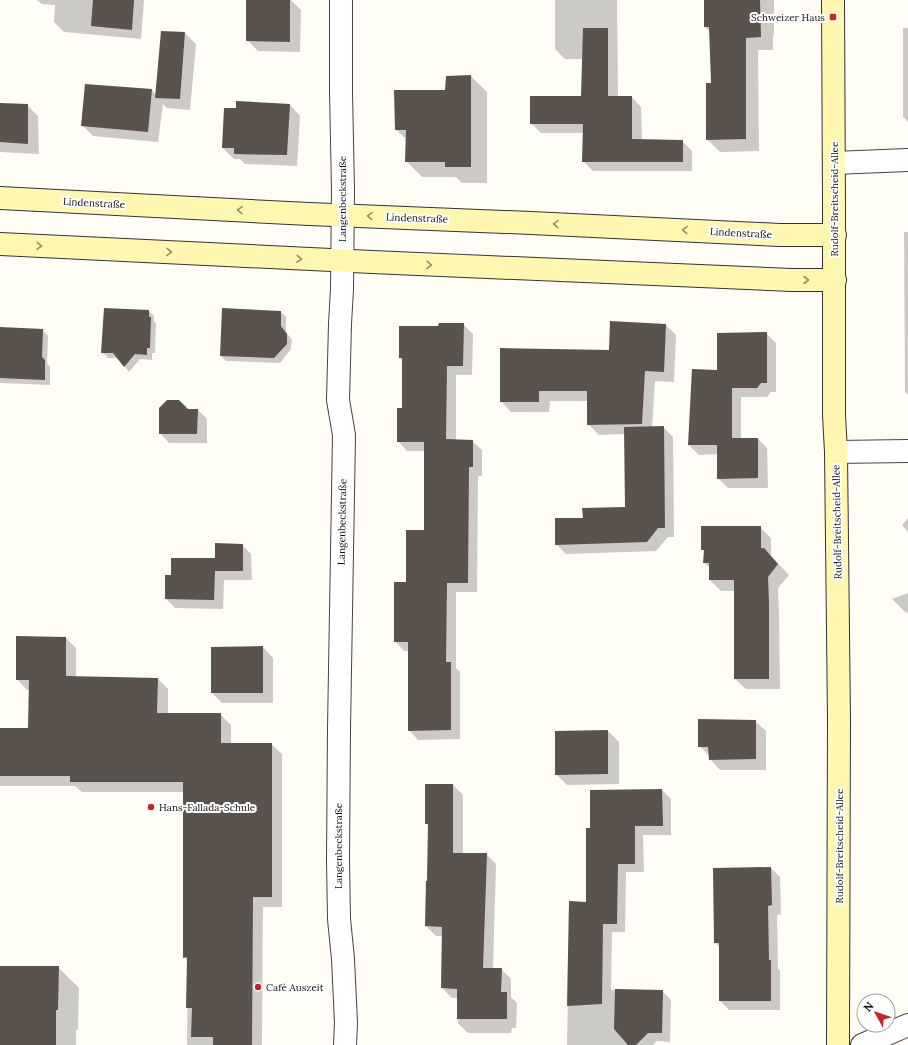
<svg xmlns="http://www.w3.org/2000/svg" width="908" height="1045" viewBox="0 0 908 1045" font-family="Lora,serif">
<rect width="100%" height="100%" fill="#fffdf5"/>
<path fill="#0003" d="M37,0H144L141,39L64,32L54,22L55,5L42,4Z
M247,0H291L301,10L300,52L258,51L247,40Z
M555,0H617L618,97H632L641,107L642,140L682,141L692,151V171H593L583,161L584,133H541L531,123L582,97L583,59H565L555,49Z
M704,0H774V35H773V50H758L759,151L720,152L707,139L712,84L710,32L705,27Z
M903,28H908V122L903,117Z
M185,33L196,44L190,110L167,108L163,104L158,142L93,136L83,126L86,85L152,90L156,95Z
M471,76L487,92V183H462L456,177H422L406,161L407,140L396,130L446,91Z
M0,104L27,105L38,116L39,154L0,152Z
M290,105L300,116L297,166L245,164L240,159H234L223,148L237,109Z
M904,232H908V395L905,392Z
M149,311L154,316V321L156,323L155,353H152V360L140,359L129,372L118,358H108L102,352Z
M281,312L286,317V332L292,340L291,349L280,363L226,361L221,356Z
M463,324L473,334L472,375H456V441H472L482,450V476H478L477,592H456V668L460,672V739L418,740L409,730V651H404L395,641L407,583L425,531V451H407L398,441L403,409V360L400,358L439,327Z
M666,325L676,335L674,382L655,381L652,428L663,427L673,437L674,537H668L656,551L566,554L556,544L584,519L626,508L625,434L599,435L588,424V401H550L549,412H511L501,401Z
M0,328L43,330L48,336L47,363L50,367V385L1,383L0,382Z
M766,333L776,343V392H771L767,397H741V439H758L767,448L768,488H728L718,478V454L699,455L689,445L718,371Z
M188,410H198L207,419V443H169L160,433Z
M908,518V532L902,525Z
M760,527L771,538V556L789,575L778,588L779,615L780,689H746L735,679V591H721L710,580V568L704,563L705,552L702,549Z
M242,545L251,554L252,580H224L223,609L175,608L166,599L172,576L216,559Z
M908,593V613L905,612L892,599Z
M66,638L76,648V677L158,679L168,689V714H220L231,725V744H271L282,754V907H263L262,1045H187L188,961L184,957V792H82L75,786H0V729H29L30,690H27L17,679Z
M263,647L273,658V703H222L212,693Z
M755,721L766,731V770H720L710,759V756L699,746Z
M608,731L619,742V784L567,785L556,774Z
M453,785L463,795V854H486L496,864L493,969H501L511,979V997L517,1003L516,1028H512L511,1033H468L458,1023V998H452L442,988L443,936H436L426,926L429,826L426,823Z
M662,790L671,799V835H643L644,872H626L625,932H612L611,990L662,991L671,1000L670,1042L657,1041L653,1045H567L570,902L587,903L591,829Z
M771,868L780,877L781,914L777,915L778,969L780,970V1010H729L720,1001V948L715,943L714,869Z
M0,967H58L79,988L78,1030H76V1045H0Z"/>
<path fill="#5a524d" d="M93,0H134L132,30L91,26Z
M246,0H290V42L246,41Z
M704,0H760L761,37L746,38V139L706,140V83H711L709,27H704Z
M583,28H608V96H632V139L683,140V162H582L583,124H530V96H581Z
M161,31L185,32L180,99L155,98Z
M471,75V167H445V162H405L406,130H395L394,90H445L446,76Z
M85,84L152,89L148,132L81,126Z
M236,101L290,104L287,155L234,154V148H222L224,108H236Z
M0,103L28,104V144L0,142Z
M104,308L149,310V317H151L150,348H147V355L135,354L124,367L113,353H101Z
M222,308L281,311V326L287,334V344L274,358L220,356Z
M610,321L666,324L664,372L645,371L642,424L587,425V391H539V402H500V348L609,350Z
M439,323H464L463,366H447L446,439L473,440V467H469L468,583H447L446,662H451V730L408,731V642H394V582H406V530H424V442H397V408H402V358H399V326H438Z
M0,327L43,329L42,357L45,360V380L0,378Z
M767,332V383H761L757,388H732V438H758V478L717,479V445H688L692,369L717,370V333Z
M167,400H179L188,409H198L197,434H159V408Z
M664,426L665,528H658L647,542L555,545V518H583L582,508L625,507L624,427Z
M701,526H761V548H764L778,564L768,577L769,603V679H734V580H709V563H703L704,550H701Z
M215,543L243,544V571H215L214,600L165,599V575H171V558H215Z
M16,636L66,637V676L158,678L157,713H221V743H272V897H253L252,1045H213V1037H191L192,1008H186L187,957L183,958V782H70V776H0V728H28L29,680H16Z
M263,646V693H211V647Z
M698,719L756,720V759L709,760L708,747H698Z
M608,730V774L555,775V731Z
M425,784H453V853H487L483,968H502L501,992H507V1019H457V989L441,988L442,927L425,926L426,881H427L428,824H425Z
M662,789L663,826H635V864H618L617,924H603L602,1004L567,1006L569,901L586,902V828H590V790Z
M771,867L772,905L768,906L769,960H771V1001H719V943H714L713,868Z
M0,966H59L58,1010H56V1045H0Z
M615,989L663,990L662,1033H648L636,1045H628L614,1029Z"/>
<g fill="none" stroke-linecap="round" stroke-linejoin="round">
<defs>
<path id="street" d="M341,0V92L343,190L342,289L340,324L338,400L344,435L339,729L338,860L339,919L343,959L346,1023L345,1045
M834,163L908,160
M836,452L908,451
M862,1045L908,1025"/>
<path id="secondary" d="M833,0L834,204V415L836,452L839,720L838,1045
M0,198L309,214L531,223L780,235H835
M0,244L372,262L792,280H835"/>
</defs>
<use href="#street" stroke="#444" stroke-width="24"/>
<use href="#secondary" stroke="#333" stroke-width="24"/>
<use href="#street" stroke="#fff" stroke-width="22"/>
<use href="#secondary" stroke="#fff6b0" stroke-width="22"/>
</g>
<defs><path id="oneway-chevron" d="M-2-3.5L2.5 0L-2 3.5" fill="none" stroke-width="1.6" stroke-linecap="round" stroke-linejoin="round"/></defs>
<g stroke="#948f68">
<use href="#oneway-chevron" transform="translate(240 210) rotate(-177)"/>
<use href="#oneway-chevron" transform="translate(370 216) rotate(-177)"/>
<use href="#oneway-chevron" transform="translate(556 224) rotate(-177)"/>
<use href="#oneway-chevron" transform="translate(685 230) rotate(-177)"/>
<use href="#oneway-chevron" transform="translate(39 246) rotate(3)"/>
<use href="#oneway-chevron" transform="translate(169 252) rotate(3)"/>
<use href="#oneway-chevron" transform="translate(299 259) rotate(3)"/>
<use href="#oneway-chevron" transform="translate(429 265) rotate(2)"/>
<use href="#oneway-chevron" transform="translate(806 280)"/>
</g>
<g fill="#c4262e" stroke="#fff" stroke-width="1.5">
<rect x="829" y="13" width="8" height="8" rx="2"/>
<circle cx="151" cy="807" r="4"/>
<circle cx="258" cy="987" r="4"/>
</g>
<g text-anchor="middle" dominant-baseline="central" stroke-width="4" stroke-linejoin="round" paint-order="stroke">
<g font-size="10" fill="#111" stroke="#fff" text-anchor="start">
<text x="825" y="17" text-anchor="end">Schweizer Haus</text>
<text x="159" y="807">Hans-Fallada-Schule</text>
<text x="266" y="987">Café Auszeit</text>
</g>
<g font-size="10" fill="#111" stroke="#fff">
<text transform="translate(342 199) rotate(-90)">Langenbeckstraße</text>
<text transform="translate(834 199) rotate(-90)">Rudolf-Breitscheid-Allee</text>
<text transform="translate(94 203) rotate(3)">Lindenstraße</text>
<text transform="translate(417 218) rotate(2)">Lindenstraße</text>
<text transform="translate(741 233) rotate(3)">Lindenstraße</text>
<text transform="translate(342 522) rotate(-89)">Langenbeckstraße</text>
<text transform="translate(837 522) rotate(-91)">Rudolf-Breitscheid-Allee</text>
<text transform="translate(338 846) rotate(-90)">Langenbeckstraße</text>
<text transform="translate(839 846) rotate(-90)">Rudolf-Breitscheid-Allee</text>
</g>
</g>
<g transform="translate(876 1013) rotate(310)"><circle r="19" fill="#ffffff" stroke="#a0a0a0"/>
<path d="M0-3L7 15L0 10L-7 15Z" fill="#c4262e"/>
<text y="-6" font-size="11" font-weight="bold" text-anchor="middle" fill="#111111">N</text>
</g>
</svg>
